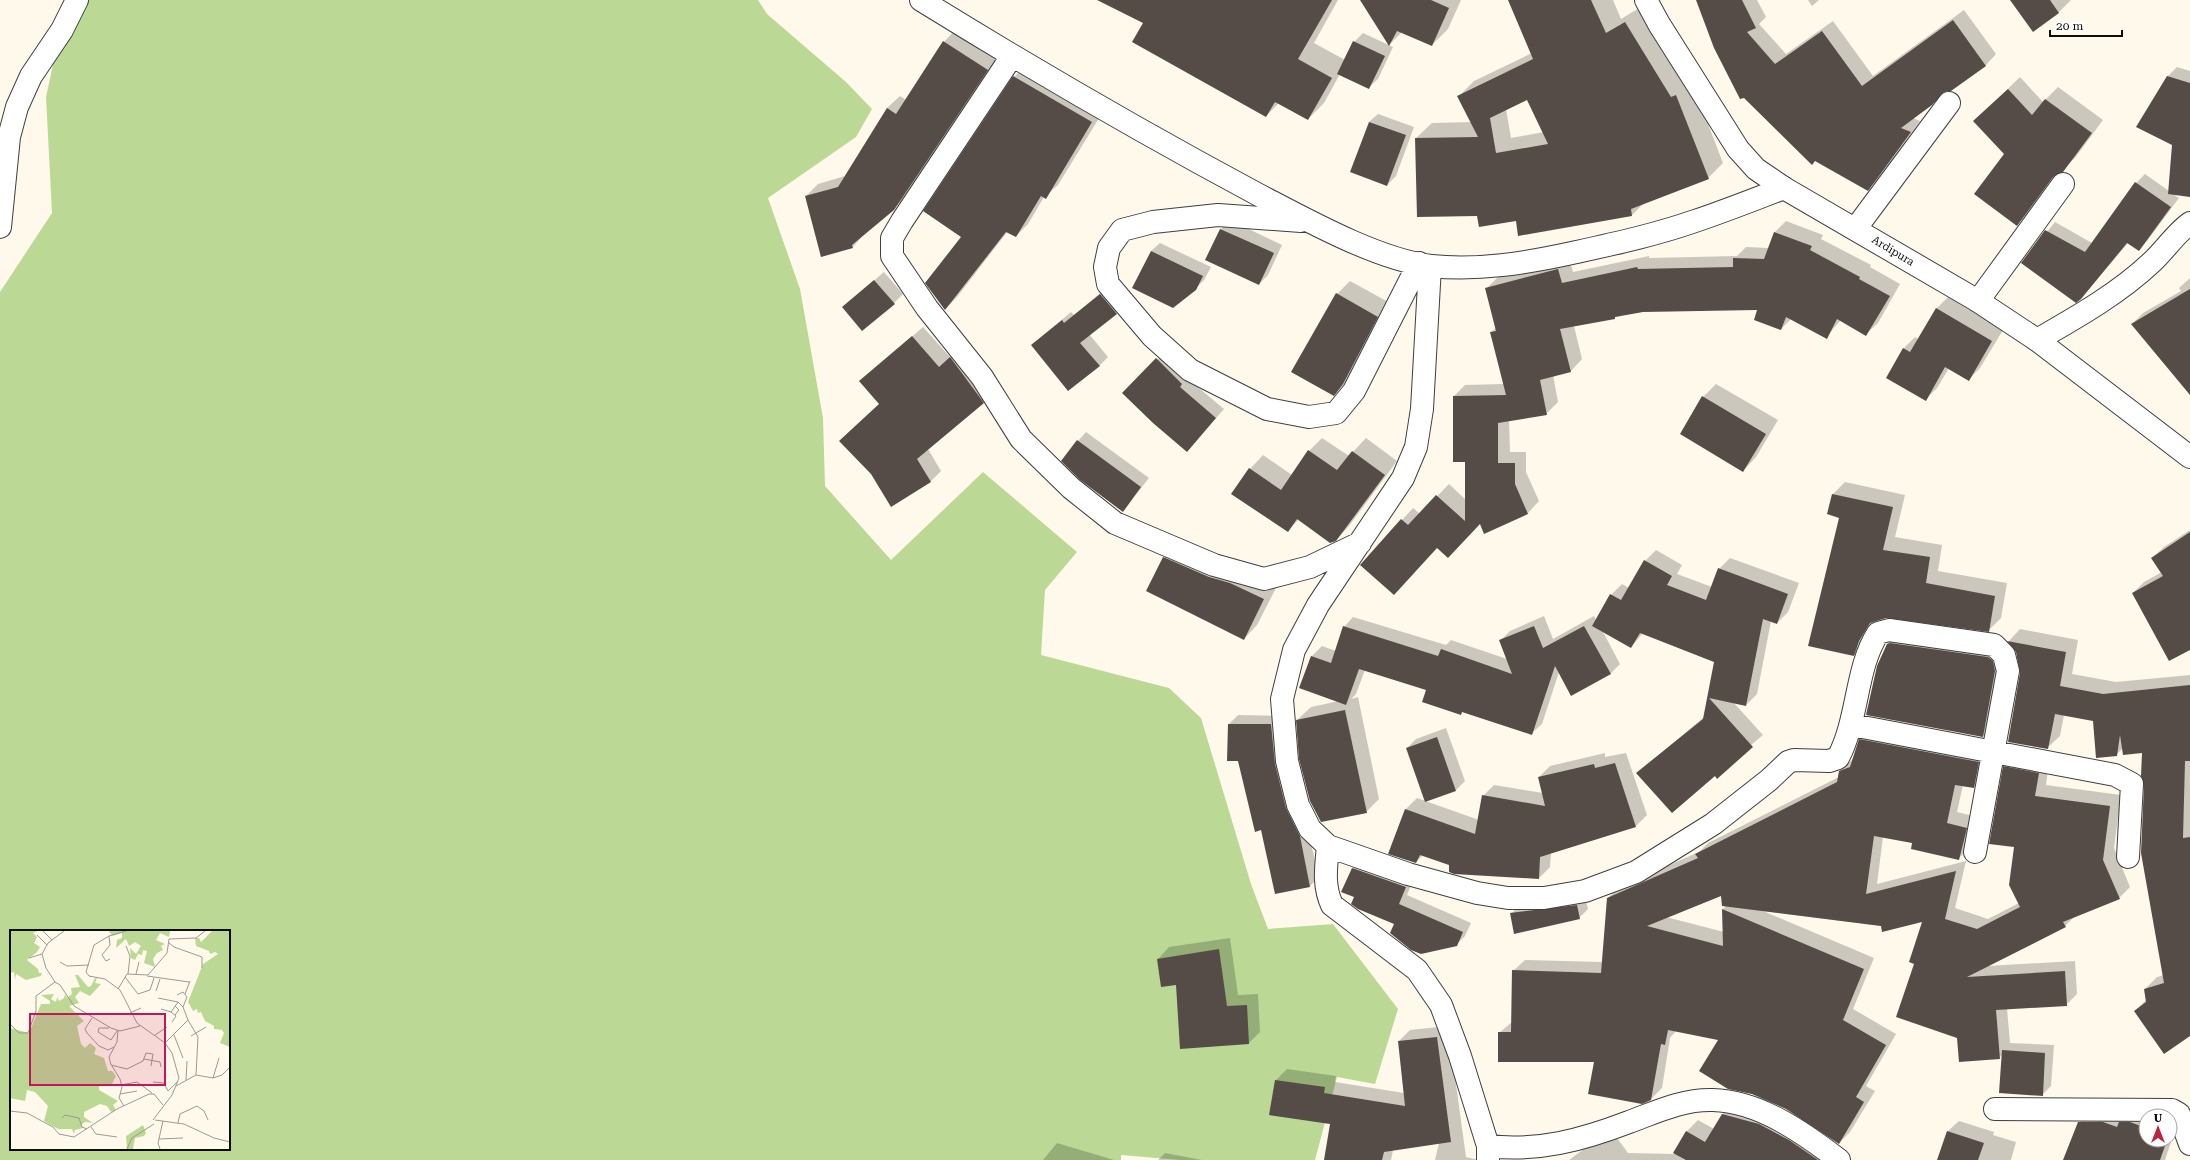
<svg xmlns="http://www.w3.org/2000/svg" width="2190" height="1160" viewBox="0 0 2190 1160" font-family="'Roboto Serif',serif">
<rect width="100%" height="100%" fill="#fff9eb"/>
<path fill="#bbd995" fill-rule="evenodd" d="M67,0H758L767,14L846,82L872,109L856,137L768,198L800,289L823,418L825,486L891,560L983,472L1077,552L1045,590L1041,655L1169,688L1201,718L1251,884L1268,929L1333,924L1398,1009L1375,1084L1337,1077L1315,1160H1180L1121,1155V1160H0V292L52,213L46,97ZM11,931H229V1149H11Z"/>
<path fill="#0003" fill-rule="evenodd" d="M1100,0H1338L1314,43L1345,60L1354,42L1363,33L1393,47L1378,79L1369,87L1340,74L1324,103L1308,119L1279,103L1266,116L1144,23Z
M1361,0H1461L1448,29L1432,45L1402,32L1390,44Z
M1509,0H1613L1621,19L1641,7L1691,80L1723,163L1708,178L1644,203L1632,215L1517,220L1478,215L1416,138L1432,123L1472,122L1459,96L1474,81L1532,53ZM1527,99L1544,132L1511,138L1506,109Z
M1697,0H1757L1766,17L1759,24L1786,54L1833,21L1873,76L1964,10L1996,54L1986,65L1951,90L1945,91L1913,118L1920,121L1879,179L1868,189Z
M1808,0H1819L1812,6Z
M2011,0H2071L2059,12L2033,31Z
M956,29L1000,57L906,197L865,233L853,247L822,255L806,196L818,184L845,176L887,108L900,96L906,100L944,42Z
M1026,65L1104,110L1058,185L1044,197L1028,224L1016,236L1008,231L957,297L945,309L962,236L1014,77Z
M2177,67L2190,71V131L2137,126L2168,76Z
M2020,77L2043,102L2058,87L2103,120L2075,158L2058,173L2029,212L2017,224L2005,154L1987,109Z
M1378,114L1414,127L1396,176L1387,185L1369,122Z
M2190,147V196L2173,194L2179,198L2147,241L2139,250L2128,243L2081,298L2022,263L2055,222L2092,243L2136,183L2145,174L2169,191Z
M1230,220L1282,245L1268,275L1259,284L1206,260L1221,229Z
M1786,221L1823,235L1821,239L1871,265L1870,267L1900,284L1878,323L1866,334L1841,320L1826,337L1791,319L1781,329L1759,309L1643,311L1574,326L1582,359L1571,371L1553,375L1558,402L1546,414L1509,420L1510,452H1526V472L1539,501L1528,513L1485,533L1480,523L1437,547L1361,565L1413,508L1420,514L1449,484L1466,500V461L1454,396L1465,385L1504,384L1491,333L1496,327L1486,289L1498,277L1569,258L1573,272L1649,256V258L1737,256L1746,247L1769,248L1774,233Z
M1160,243L1211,267L1204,280L1195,289L1151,251Z
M884,272L903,294L894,303L843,307Z
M2190,278V394L2132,324L2143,313L2181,291L2179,288Z
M1350,281L1390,303L1347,381L1334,395L1337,294Z
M1109,286L1125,304L1089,334L1108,357L1099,366L1032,345L1071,312L1074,315Z
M1948,297L2003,330L1980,368L1969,379L1949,368L1937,388L1926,399L1904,348L1915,337L1918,339L1937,308Z
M923,327L950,357L961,347L994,392L928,449L941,471L931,481L891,506L880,404L861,381Z
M1166,351L1187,378L1224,409L1187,451L1124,393Z
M1716,384L1778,420L1756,457L1743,471L1703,397Z
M1086,432L1149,478L1123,511L1078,441Z
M1322,438L1349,456L1366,438L1397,461L1349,526L1336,540L1299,519L1288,531L1232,493L1250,469L1263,455L1292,475L1309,451Z
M1845,482L1905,495L1895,537L1942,545L1938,571L2007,583L2001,618L1988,631L1886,617L1876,620L1866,643L1854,655L1840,517L1833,494Z
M2190,530V649L2133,593L2144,582L2162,572L2152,558L2164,547Z
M1177,544L1277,586L1257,625L1244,639L1164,557Z
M1656,550L1682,565L1677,574L1712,587L1719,569L1730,558L1799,583L1788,612L1777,623L1771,621L1757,694L1746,705L1733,702L1763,735L1715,775L1638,773L1704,717L1715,662L1643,633L1631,647L1602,630L1620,664L1610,674L1559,672L1542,724L1532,733L1428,690L1365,670L1356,694L1351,699L1358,697L1379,799L1366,812L1297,720L1311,707L1339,701L1301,688L1312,656L1322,646L1336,651L1344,627L1353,617L1446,645L1451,640L1507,659L1500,641L1510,631L1544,616L1553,639L1594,616L1596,620L1611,595L1622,584L1629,588L1645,561Z
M2020,629L2078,640L2072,674L2116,682L2190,675V1035L2135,1011L2147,999L2145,989L2157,977L2164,975L2143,752L2123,748L2116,755L2093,720L2064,715L2060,736L2047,748L2021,673L2017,651L2009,641Z
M1900,632L2001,645L1995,724L1983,736L1887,644Z
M1238,715L1280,716L1319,877L1310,886L1276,893L1262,829L1238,760H1228L1229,724Z
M1446,728L1465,781L1456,790L1425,800L1407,748L1416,739Z
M1871,729L1989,751L1985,776L1974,787L1963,785L1957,812L1977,817L1969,848L1958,859L1913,842L1883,837L1877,884L1966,861L1955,908L1988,919L2019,903L2015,846L2004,767L2015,756L2049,762L2046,785L2121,795L2114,848L2130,887L2119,898L2076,915L2065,926L1987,966L2075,961L2077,994L2066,1005L2007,1008L2010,1043L2054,1045L2051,1086L2042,1095L2002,1055L1999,1058L1958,1037L1915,963L1924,920L1882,926L1763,911L1874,958L1853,1009L1896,1034L1866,1086L1875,1091L1850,1132L1839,1143L1720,1040L1676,1031L1670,1038L1662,1088L1651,1099L1595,1061L1499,1033L1512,1022L1513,971L1525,960L1603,962L1608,898L1619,887L1699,852L1708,843L1839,777L1840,771L1853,759L1860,740ZM1722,894L1726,906L1723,909L1724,932L1666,917Z
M1605,753V757L1626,753L1647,815L1636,826L1551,853L1550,867L1539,878L1450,865L1423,855L1416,862L1406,809L1417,798L1479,820L1483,796L1494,785L1543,793L1539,777L1550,766Z
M1361,859L1414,878L1407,895L1471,923L1465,936L1456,945L1395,923L1355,897L1343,891L1353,868Z
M1585,897L1588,909L1579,918L1511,914L1520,905Z
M1230,938L1238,995L1258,994L1260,1032L1249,1043L1181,1047L1177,984L1158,959L1169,947Z
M1448,1026L1466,1157L1479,1160H1435L1439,1143L1393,1150L1391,1160H1325L1331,1123L1276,1080L1287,1069L1336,1076L1335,1082L1404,1093L1399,1041L1410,1030Z
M1735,1103L1847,1160H1569L1599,1138L1614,1134L1628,1153L1674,1154L1687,1131L1698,1120L1714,1129L1723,1114Z
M2087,1114L2146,1116V1140H2170V1124L2176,1127L2165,1160H2064L2079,1123Z
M1959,1121L1994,1132L1993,1135L2016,1142L2011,1160H1950L1948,1131Z
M1057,1143L1114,1160H1043Z
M1165,1153L1202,1160H1158Z"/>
<path fill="#554c48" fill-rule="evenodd" d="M1097,0H1332L1298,59L1332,78L1308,120L1275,102L1266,117L1132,42L1143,23Z
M1360,0H1431L1449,8L1432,46L1397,31L1389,46Z
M1508,0H1591L1606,33L1625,22L1671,97L1676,95L1709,179L1631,209L1632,216L1518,236L1516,221L1479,227L1477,216L1417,217L1415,138L1478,137L1457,96L1533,59ZM1527,100L1548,144L1496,153L1490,118Z
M1696,0H1742L1756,28L1747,32L1775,64L1822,31L1862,86L1953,20L1986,66L1951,91L1944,92L1932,105L1901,128L1911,132L1868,191L1815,161L1812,165L1744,98L1740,99L1714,48Z
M2010,0H2050L2059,13L2033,32Z
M943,41L988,70L894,210L852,245L853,248L821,257L805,196L838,187L887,108L896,114Z
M1353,41L1385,56L1369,89L1337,74Z
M1013,76L1092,122L1046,199L1041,196L1016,237L1006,232L945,310L925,283L961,237L923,211Z
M2167,76L2190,83V197L2168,194L2172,145L2136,127Z
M2008,89L2032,115L2045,99L2092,133L2063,172L2053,177L2017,226L1974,194L2004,154L1973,121Z
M1369,122L1406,135L1387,186L1350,172Z
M2135,182L2171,207L2139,251L2127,243L2081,299L2076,303L2021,263L2045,230L2085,252Z
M1220,229L1274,253L1259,285L1205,260Z
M1774,232L1812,246L1810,250L1860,277L1859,279L1890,296L1866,336L1837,319L1827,339L1786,317L1781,330L1754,320L1757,310L1643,312L1615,317V319L1560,329L1571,372L1540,380L1547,415L1498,423V463H1515V484L1528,514L1484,534L1480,524L1448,558L1437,548L1394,595L1360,565L1401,519L1408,525L1436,495L1465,521V462H1453V396L1506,395L1490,332L1496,331L1485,288L1558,269L1562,283L1637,267L1638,269L1733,267V258L1764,259Z
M1151,251L1203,276L1196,290L1173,308L1132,288Z
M874,280L895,304L862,331L842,307Z
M2190,289V395L2131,324Z
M1336,293L1378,317L1343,384L1334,396L1291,372Z
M1100,294L1117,314L1080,343L1100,366L1068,391L1031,345L1062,320L1064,323Z
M1936,308L1992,341L1969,381L1945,367L1926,401L1886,378L1903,348L1910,352Z
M912,336L939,367L950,357L984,403L917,459L931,482L891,507L871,474L839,441L879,404L859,381Z
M1156,358L1182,384L1180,387L1216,418L1187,452L1153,423L1122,393Z
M1702,396L1766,434L1743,472L1680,434Z
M1077,440L1141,487L1123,512L1079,479L1061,461Z
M1308,450L1337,470L1352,451L1385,475L1336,541L1330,543L1297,519L1288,532L1231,494L1249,468L1281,490Z
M1832,494L1893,507L1883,550L1930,557L1926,583L1995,596L1989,632L1886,618L1870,623L1859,641L1854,656L1808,646L1839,518L1827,514Z
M2190,532V650L2169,661L2132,593L2163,576L2151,558Z
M1163,557L1209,577L1230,583L1264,599L1244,640L1146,591Z
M1644,560L1672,576L1667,585L1706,600L1718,568L1788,594L1777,624L1763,619L1746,706L1709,698L1753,747L1717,779L1715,776L1672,813L1636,773L1703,719L1714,662L1640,633L1631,648L1592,626L1610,594L1621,600Z
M1343,626L1438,656L1441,649L1512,674L1499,640L1534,626L1543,648L1584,626L1611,674L1571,696L1555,666L1532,735L1462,712L1461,715L1422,702L1426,690L1359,669L1346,705L1299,688L1311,656L1331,663Z
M2007,641L2066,652L2060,686L2103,694L2190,685V761H2185L2183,838L2190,837V1036L2164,1054L2134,1011L2146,1002L2144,989L2164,983L2141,853L2144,785L2141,776L2142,753L2123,755L2120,735L2117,756L2096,758L2093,721L2055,714L2048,749L2008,742L2020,673L2016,652Z
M1890,643L1988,657L1993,661L1995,671L1983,737L1866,715L1877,666L1887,644Z
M1345,710L1367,813L1321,822L1310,801L1299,759L1296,720Z
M1228,724H1271L1275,764L1286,808L1300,836L1310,887L1275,894L1261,830L1255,832L1238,761H1227Z
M1437,737L1456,791L1425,802L1406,748Z
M1859,739L1979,762L1974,788L1955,785L1947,823L1967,828L1959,860L1911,849L1912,843L1874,836L1866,894L1956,871L1945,919L1977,929L2020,907L2009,885L2014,847L1989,844L2003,766L2039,773L2035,796L2110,806L2103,860L2120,899L2063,922L2066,927L1967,977L2065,971L2067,1006L1996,1010L2000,1059L1959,1062L1957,1038L1896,1017L1914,964L1909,962L1922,922L1882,932L1881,926L1722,906L1721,896L1647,926L1723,946L1722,909L1864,969L1843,1020L1886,1045L1856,1097L1864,1102L1839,1144L1786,1109L1752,1094L1728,1089L1699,1071L1718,1040L1668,1030L1665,1045L1661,1044L1651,1100L1642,1104L1588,1094L1594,1062H1498V1032H1511L1512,970L1601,973L1607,898L1698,858L1695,854L1837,782L1839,771L1850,767Z
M1615,763L1636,827L1540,857L1539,879L1454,874L1449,872V865L1420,855L1416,863L1388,854L1405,809L1475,834L1482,795L1545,806L1538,777L1594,764L1595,768Z
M1352,868L1406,887L1399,904L1463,932L1457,946L1421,954L1411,950L1390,933L1394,924L1358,909L1351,904L1354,897L1341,892Z
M1577,905L1580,919L1514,934L1510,913Z
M1219,949L1227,1006L1247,1005L1249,1044L1180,1049L1176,985L1161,987L1157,959Z
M1437,1037L1451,1142L1384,1152L1382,1160H1324L1330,1124L1269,1115L1275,1080L1325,1087L1324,1093L1405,1106L1398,1041Z
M2002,1050L2045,1053L2043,1096L1999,1093Z
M1722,1114L1759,1124L1789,1140L1818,1160H1686L1673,1153L1686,1131L1705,1142Z
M2078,1122H2103L2117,1127L2119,1122H2130L2146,1128V1140H2167L2160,1160H2063Z
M1947,1131L1984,1143L1978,1160H1937Z"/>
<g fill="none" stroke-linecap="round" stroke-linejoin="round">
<defs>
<path id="minor" d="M921,0C1031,68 1143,133 1257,194C1305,219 1378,260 1431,266C1478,271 1526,263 1572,253C1613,244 1655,235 1695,221C1725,211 1755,199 1784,188
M1012,56L902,221L892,238V256L927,308L982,377L1021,439L1071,488L1115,523L1214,565L1264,579L1310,567L1360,543
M1301,221L1218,215L1153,222L1122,230L1109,248L1105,267L1108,284L1152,336L1190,370L1267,409L1309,417L1336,413L1354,391L1419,263
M0,227L9,137L17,107L31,76L62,30L77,0
M1856,228L1949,103
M1430,266L1422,409L1416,447L1403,478L1318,605L1294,650L1282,699L1287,761L1298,805L1310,829L1328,846L1408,874L1477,893L1508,898H1544L1585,891L1636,872L1713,824L1769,780L1788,762L1794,760L1829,761L1838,758C1859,718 1855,669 1878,633L1889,630L1994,645L2004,655L2008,671L1975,852
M1978,301L2063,184
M2037,340C2077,317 2118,294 2152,262C2165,250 2175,234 2190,223
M1852,725L2115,775L2132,784L2128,857
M1328,846C1326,867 1323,886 1332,905L1417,970L1441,1005L1460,1056L1488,1146V1160
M1995,1109L2172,1110L2179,1114L2190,1144
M1488,1146C1538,1152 1582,1140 1629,1122C1656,1112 1683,1099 1713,1100C1759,1101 1804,1133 1839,1160"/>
<path id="tertiary" d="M1646,0L1659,24L1738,149L1756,169L1784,188L1978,301L2037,340L2190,457"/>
</defs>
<use href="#minor" stroke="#3f3f3f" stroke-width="24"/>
<use href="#tertiary" stroke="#3f3f3f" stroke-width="24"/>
<use href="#minor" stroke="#fff" stroke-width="22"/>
<use href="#tertiary" stroke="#fff" stroke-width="22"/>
</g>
<g text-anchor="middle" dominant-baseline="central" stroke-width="4" stroke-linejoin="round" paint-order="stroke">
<g font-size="11" fill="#0c0c0c" stroke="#fff">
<text transform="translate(1893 251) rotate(31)">Ardipura</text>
</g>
</g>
<g transform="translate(10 930)">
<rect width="220" height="220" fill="#fff9eb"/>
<path d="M0,1H27L23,3L27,7L24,13L30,17L27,22L17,30L28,39L29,43H32L31,46L16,50L6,44L5,50L4,42L0,43ZM99,1H160L159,7L150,3L146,10L155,14L151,16L153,20L147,23L143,29L145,37L134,33L137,21L133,20L132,25L128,24L125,30L121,28L120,18L126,24L131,16L125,12L119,16L116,9L106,18L107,10L112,8V3L102,6ZM202,1H220V117L210,113L214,103L212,100L204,99V96L195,91L191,82L188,83L187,79L183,81L178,72L193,34L208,24L205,22L200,24L199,21L186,16L185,8H189L191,12ZM65,45H68L78,57L81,56L85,48H87L85,53L91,54L80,66L70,61L65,67L69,73L59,76L74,91L67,96L71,114L75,118L80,113L86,118L84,124L94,128L98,141H102L106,146L101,156L89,155V160L108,171L103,175L106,180L101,182L97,176L90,174L74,182V187L83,193L75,192L71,195L73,198L65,200L64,204L62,199H48L34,191L38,176L25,162L17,160L15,171L0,168V98L19,103L31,74H40V71L31,65L44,64L41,69L46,72L47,67L49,71L54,68L55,64L57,68L62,64L61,58L70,57ZM133,195L136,203L134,206L125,208L123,219H117L116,206Z" fill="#bbd995"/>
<path fill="none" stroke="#9e9a92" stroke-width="1" d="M33,1L42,10M116,1L99,6L84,15L76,42L79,46L95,49L110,60L127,93L155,113L162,123L169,148L162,165L143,190M27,5L37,15M99,6L100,15L92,25L96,31L100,29M158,12L164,17L192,27V38M116,16L120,26L118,44M19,28L32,24M50,32L57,36L79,35M126,44L129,32M137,46L179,52M115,47L128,64L140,60L144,48M45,52L36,38L32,24L38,13L54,1M108,59L117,44L138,45L157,23L159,9L186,8L195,1M146,61L150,49M175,64L180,51M167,65L173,62L177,67L173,77M148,68L168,72L173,77L178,90L155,113M165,76L169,80L165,85M151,79L161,82L168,72M161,82L166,86L162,92M120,83L131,78M82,88L75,99L77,103L89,116L98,120L104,117M178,90L188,107L186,145M0,94L9,103H18L26,81V66L45,52L50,55L64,76L101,98L110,101L130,96M99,98H89L88,102L101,110L107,101M108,100L107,112L99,127L101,135L117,139L133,131L136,123L143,124L141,136M145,105L157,97M164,105L173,128M181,106L196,97M134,129L150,132L151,137M102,136L110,149L112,157L109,168L114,176M203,148L209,128M176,150L177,131M143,152L154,153L158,161L168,151M111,155L127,152L142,163M166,156L186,145L203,148L212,145L220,137M110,164L127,161M0,181L17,183L43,197L49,204L64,207L107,179L139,164H144L153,175M52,188L55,185L69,188L72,197L77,199M145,190L174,194L204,208L220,212M168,193L170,184L187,176L194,181L198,190M81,197L86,204L107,207M149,209L173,208M117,219L122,208L144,194M150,219L148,213L153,191"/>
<path fill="#c2185b" fill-opacity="0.15" stroke="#c2185b" stroke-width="2" d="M20,84H155V155H20Z"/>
<rect width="220" height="220" fill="none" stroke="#0c0c0c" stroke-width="2"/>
</g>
<g transform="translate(2158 1128)"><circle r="19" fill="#ffffff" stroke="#9e9e9e"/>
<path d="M0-3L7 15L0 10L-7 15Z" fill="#bb253c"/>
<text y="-6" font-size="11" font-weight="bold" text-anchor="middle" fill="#0c0c0c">U</text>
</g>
<path d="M2050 30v6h72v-6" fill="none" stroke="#0c0c0c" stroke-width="2"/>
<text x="2056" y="30" font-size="12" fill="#0c0c0c" stroke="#ffffff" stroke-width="3" paint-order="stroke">20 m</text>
</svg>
